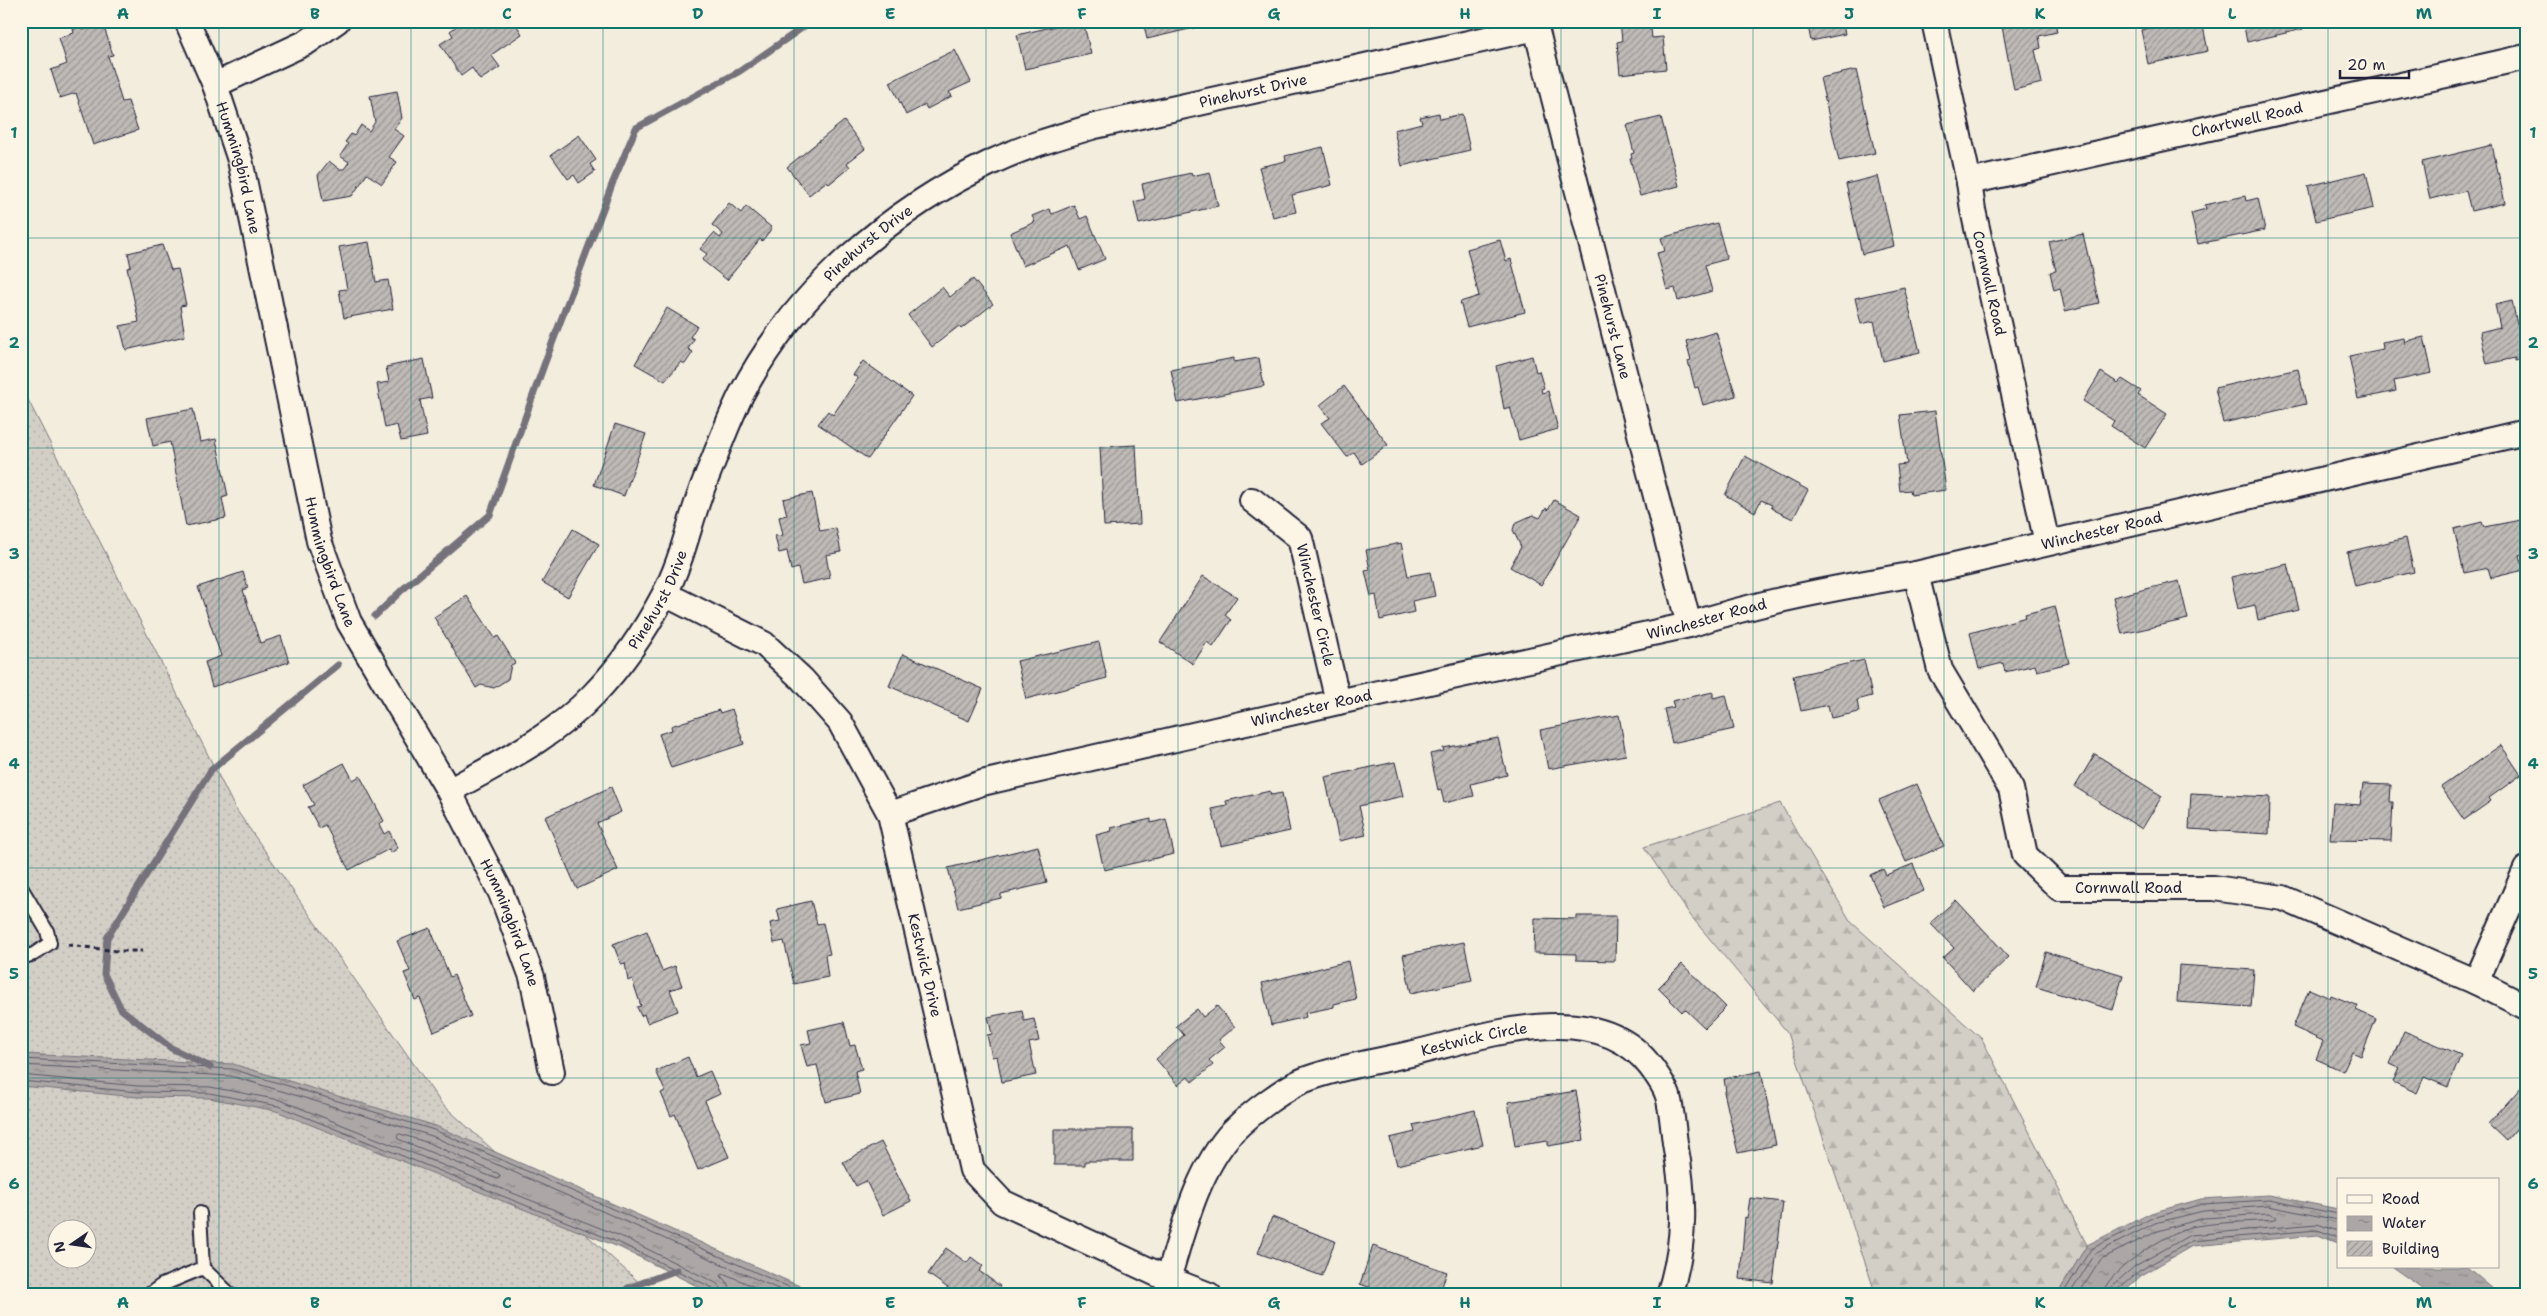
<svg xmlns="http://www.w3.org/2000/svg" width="2547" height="1316" viewBox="0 0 2547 1316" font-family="'Shantell Sans',sans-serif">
<defs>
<pattern id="grass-dots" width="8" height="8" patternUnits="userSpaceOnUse" patternTransform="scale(1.25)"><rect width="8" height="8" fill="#d4cfc6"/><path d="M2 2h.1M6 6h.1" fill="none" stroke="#b6b1ab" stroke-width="1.8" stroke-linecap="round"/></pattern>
<pattern id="forest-firs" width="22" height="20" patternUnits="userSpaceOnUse" patternTransform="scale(1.25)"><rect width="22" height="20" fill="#d4cfc6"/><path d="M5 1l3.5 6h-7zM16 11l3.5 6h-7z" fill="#b6b1ab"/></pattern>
<pattern id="water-ripples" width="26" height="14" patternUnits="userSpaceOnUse" patternTransform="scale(1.25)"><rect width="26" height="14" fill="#aca7a6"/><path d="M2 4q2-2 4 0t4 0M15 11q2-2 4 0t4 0" fill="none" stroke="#8c8888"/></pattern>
<pattern id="building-hatch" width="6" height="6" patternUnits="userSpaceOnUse" patternTransform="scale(1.25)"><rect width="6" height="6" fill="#bfbab6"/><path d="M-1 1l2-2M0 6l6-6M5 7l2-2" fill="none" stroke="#9b9795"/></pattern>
</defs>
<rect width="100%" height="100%" fill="#f3edde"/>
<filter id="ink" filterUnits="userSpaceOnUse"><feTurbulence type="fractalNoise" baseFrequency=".02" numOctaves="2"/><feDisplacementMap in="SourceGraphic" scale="10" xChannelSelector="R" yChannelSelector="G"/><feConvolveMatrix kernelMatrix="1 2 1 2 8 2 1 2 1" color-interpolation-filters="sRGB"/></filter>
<g filter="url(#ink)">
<path fill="url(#grass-dots)" stroke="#7b7880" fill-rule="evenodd" d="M21,386L235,808L441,1103L653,1295H21ZM58,1228H88V1258H58Z"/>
<path fill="url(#forest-firs)" stroke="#7b7880" d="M1780,803L1851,922L1982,1039L2087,1245L2057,1295H1876L1788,1033L1690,915L1644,847Z"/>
<path fill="url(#water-ripples)" stroke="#75727b" d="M21,1054L233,1064L436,1126L820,1295H715L621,1248L276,1111L209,1098L137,1097L21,1086Z
M2269,1195L2338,1209V1243L2318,1235L2192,1246L2142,1275L2119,1295H2057L2087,1245L2151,1213L2201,1199Z
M2392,1267H2467L2500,1295H2432Z"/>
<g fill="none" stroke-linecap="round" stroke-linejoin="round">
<path stroke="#595766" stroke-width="1" d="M21,1059L232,1069L434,1130L807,1295
M21,1065L231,1076L432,1136L792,1295
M21,1075L138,1086L210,1087L280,1100L625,1238L716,1283L721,1288L722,1295
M21,1081L138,1092L209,1093L278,1106L622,1244L713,1288L716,1295
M400,1134L429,1143L499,1174L500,1177L497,1179L398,1139L397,1136Z
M730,1295L728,1284L721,1276L723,1273L773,1295
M2062,1295L2091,1249L2153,1218L2202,1204L2269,1200L2338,1214
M2069,1295L2095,1254L2155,1223L2203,1211L2268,1206L2338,1220
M2078,1295L2101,1259L2158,1231L2204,1218L2268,1214L2277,1217L2275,1220C2251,1222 2209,1222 2187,1228C2167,1234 2103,1273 2103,1295
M2110,1295L2113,1285L2135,1266L2190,1235L2317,1224L2338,1231
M2117,1295L2118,1289L2139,1271L2191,1241L2317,1230L2338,1237"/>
<path stroke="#75727b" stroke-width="7" d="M375,616L402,590L490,515L544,365L613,182L636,128L740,71L812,21
M210,1067L171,1048L121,1009L104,974L107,938L211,770L338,665
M621,1295L628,1288L677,1270"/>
</g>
<path fill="url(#building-hatch)" stroke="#22223b" d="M464,21H514L522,34L491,55L500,67L480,80L472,68L461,76L440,44L453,36L450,31Z
M1077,21H1083L1091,54L1025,69L1017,35Z
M1143,21H1201L1202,26L1147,39Z
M1620,21H1650L1652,38L1663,37L1666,69L1620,74L1617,42L1622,41Z
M1807,21H1842L1845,34L1811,41Z
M2001,21H2055L2057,32L2039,36L2041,48L2035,50L2042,83L2014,90Z
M2167,21H2202L2208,51L2148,64L2141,30L2168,24Z
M2243,21H2301L2303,29L2247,42Z
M103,24L113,55L108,56L122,102L128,101L138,130L93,145L76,93L60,98L51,70L67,64L59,38L74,33L73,29L81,26L83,30Z
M955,50L971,82L949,92L952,96L927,109L925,105L906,115L890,82Z
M1856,70L1875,153L1839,161L1820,78Z
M397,91L402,118L394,129L404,136L389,157L397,162L382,184L367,174L352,196L323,201L318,175L329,161L339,169H344L349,162L340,156L348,144L345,142L351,134L354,136L361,125L369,131L375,122L370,96Z
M1439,113L1440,119L1462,114L1470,150L1402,166L1394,130L1422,123L1420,117Z
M1661,117L1679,186L1640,196L1630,158H1632L1631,154L1634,153L1627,125Z
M844,121L865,149L847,163L850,167L829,184L827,181L809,195L787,167Z
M579,135L596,160L590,164L595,172L579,183L574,175L568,179L551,155Z
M2492,145L2505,203L2471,211L2466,191L2430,199L2422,162Z
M1323,147L1332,185L1292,195L1296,212L1273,217L1259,167L1286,161L1285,156Z
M1210,172L1218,206L1139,224L1134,202L1145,199L1142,184L1191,173L1192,176Z
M2366,172L2374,208L2316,221L2308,186Z
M1878,176L1894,246L1862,254L1846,184Z
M2245,196L2246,201L2258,198L2265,230L2198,244L2191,213L2206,209L2205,205Z
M729,203L741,213L746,206L772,228L762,241L760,239L727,280L702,260L707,254L700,249L714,233L720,238L723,234L712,225Z
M1074,205L1080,219L1087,216L1105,259L1079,270L1070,246L1023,266L1010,233L1035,222L1032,216L1049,209L1052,214Z
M1717,223L1727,259L1705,265L1712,291L1678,301L1675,288L1667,290L1657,253L1665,251L1661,238Z
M2083,234L2099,303L2065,311L2060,288L2054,290L2050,272L2056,271L2049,242Z
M1500,240L1506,261L1511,259L1525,312L1467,327L1460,302L1479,296L1467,249Z
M369,242L376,282L388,280L393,309L344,318L339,290L347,289L339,247Z
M162,245L171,270L178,269L186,305L180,306L185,336L126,350L120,326L139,322L127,268L131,267L128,253Z
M973,279L993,304L961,329L959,326L932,347L908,315L942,287L950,297Z
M1904,287L1920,352L1883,361L1874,321L1861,324L1855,298Z
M2512,301L2517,324L2526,322V358L2515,361V358L2487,364L2480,332L2500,327L2495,305Z
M667,308L697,326L690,337L694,339L688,349L693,352L685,364L681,362L665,381L635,364Z
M1716,332L1736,396L1703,405L1698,387L1695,388L1688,361L1691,360L1686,341Z
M2424,337L2432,373L2394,381L2396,391L2358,399L2349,356L2383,349L2382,342L2404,338L2405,344L2406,341Z
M1532,356L1536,372L1539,371L1544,388L1541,389L1542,393L1548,391L1558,429L1519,440L1510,407L1504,409L1496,366Z
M1234,358V362L1259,358L1264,386L1178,403L1171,370Z
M424,359L432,398L420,400L427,436L401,441L397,425L385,428L377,384L389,382L386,367Z
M863,361L912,396L868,459L818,424L828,411L833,415L858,378L853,375Z
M2298,369L2306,404L2223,423L2215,388Z
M2101,372L2118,383L2122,379L2141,391L2138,395L2167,414L2145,448L2111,426L2114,421L2083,401Z
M1344,386L1388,445L1362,464L1354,452L1347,457L1321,423L1330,418L1320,405Z
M193,409L200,442L216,439L228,496L222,498L226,518L186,526L170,442L153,446L147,418Z
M1935,411L1946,490L1911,495L1910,490L1900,491L1897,465L1907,464L1900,415Z
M615,424L646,434L624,496L594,485Z
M1136,445L1140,524L1104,526L1100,447Z
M1745,456L1808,490L1793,519L1776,511L1771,507L1772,505L1761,500L1755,512L1725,495Z
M812,493L820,531L836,528L841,552L826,555L830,578L802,584L798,568L791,570L787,551L779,553L775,536L783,535L779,517L787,515L783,499Z
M1554,500L1581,515L1541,585L1510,567L1521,547L1513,530L1515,523L1533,515L1540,518L1546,508L1548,510Z
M2526,519V554L2520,555L2524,570L2491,578L2488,568L2464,573L2454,529L2482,522L2484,527Z
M573,529L599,544L568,597L542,582Z
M2406,538L2414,572L2355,586L2347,552Z
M1401,543L1408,576L1430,572L1435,596L1412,601L1414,612L1380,620L1376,595L1371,596L1365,571L1370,570L1366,550Z
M2288,564L2299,610L2258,620L2255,605L2238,609L2231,577Z
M243,572L248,588L243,590L260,643L281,636L289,662L212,687L205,662L221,656L198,587Z
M1203,576L1237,597L1225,615L1231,620L1213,647L1207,642L1193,664L1160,642Z
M2179,581L2188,619L2122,634L2113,597Z
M467,596L495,638L498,636L515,663L511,665L508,679L494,688L481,685L476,688L434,617Z
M2055,606L2069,663L2037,671L2035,665L2005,672L2003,663L1979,669L1970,633L2026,617L2025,614Z
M1099,642L1107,678L1026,699L1017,661Z
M903,654L983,689L969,721L889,686Z
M1864,660L1872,696L1857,700L1859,712L1831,718L1828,705L1801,711L1793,676Z
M1713,692V698L1726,695L1734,729L1672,743L1664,709L1674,707L1672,701Z
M732,709L744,744L671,768L659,734L672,730L671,726L719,710L720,713Z
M1619,715L1626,755L1548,769L1540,730Z
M1498,738L1507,775L1471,784L1474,796L1444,803L1441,789L1438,790L1430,754L1444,751L1443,748Z
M2501,745L2521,775L2489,798L2491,801L2464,820L2441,787Z
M2095,754L2162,796L2142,829L2075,787Z
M1395,762L1403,796L1359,806L1366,835L1339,841L1325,777Z
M344,763L353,780L360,776L384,821L379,824L384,834L389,831L398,848L391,853L389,849L349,870L325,825L319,828L308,807L314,805L303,785Z
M1917,784L1944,846L1906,862L1879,800Z
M2363,784L2391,785L2390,802H2393L2391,841L2330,840L2333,803L2360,805Z
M611,787L621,812L597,823L618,870L577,889L545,817Z
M1270,791L1271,795L1282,793L1290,831L1221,846L1212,809L1227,806L1226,801Z
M2191,793L2270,797L2269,834L2189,829Z
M1151,819V823L1166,819L1174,854L1104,870L1096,835L1112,831L1111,828Z
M1038,846L1047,883L1001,894V898L958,908L948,868Z
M1913,864L1924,891L1884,907L1870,875L1883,869L1886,875Z
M1956,900L2009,957L1973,991L1943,958L1954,948L1930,923Z
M811,901L817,924L823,923L830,954L825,955L828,977L794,984L784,941L774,943L770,923L780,921L777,909Z
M1577,916H1616L1615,961L1576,960V954L1534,953L1535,918L1577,919Z
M430,928L450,977L454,975L471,1016L434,1032L420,998L415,1000L404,973L410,971L397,941Z
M647,931L662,971L675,966L682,986L670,990L678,1011L647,1023L644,1014L641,1016L637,1007L641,1006L632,979L628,981L625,963L621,964L613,944Z
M1464,942L1472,980L1411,993L1403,955Z
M2046,952L2123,975L2113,1010L2036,987Z
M1348,961L1356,999L1334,1004V1007L1305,1013L1306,1017L1271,1025L1262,983Z
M1682,964L1726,1007L1705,1028L1685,1009L1682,1012L1658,988Z
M2179,965L2254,970L2251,1007L2177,1002Z
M2309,989L2330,998L2331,995L2358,1006L2356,1010L2376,1019L2361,1056L2352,1052L2343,1071L2316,1059L2323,1041L2293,1027Z
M1217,1006L1235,1027L1219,1040L1225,1047L1209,1060L1213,1065L1192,1082L1188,1077L1178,1085L1156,1059L1184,1035L1176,1026L1197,1009L1203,1017Z
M1022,1010L1024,1021L1034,1019L1039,1041L1029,1043L1036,1075L1002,1082L997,1056L992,1057L987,1035L992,1034L988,1017Z
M844,1022L850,1046L855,1045L862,1069L855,1071L860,1094L826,1102L817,1065L807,1067L801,1045L811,1043L808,1030Z
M2404,1031L2461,1055L2448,1087L2424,1077L2417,1093L2393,1082L2399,1068L2390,1064Z
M688,1057L696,1077L710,1071L720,1094L705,1101L729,1157L698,1170L675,1114L671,1116L661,1093L665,1091L656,1071Z
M1761,1071L1776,1145L1738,1153L1724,1092H1726L1724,1079Z
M2524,1084L2526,1134L2518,1127L2506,1141L2488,1124Z
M1576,1091L1584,1140L1548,1146V1141L1515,1146L1508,1102Z
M1475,1110L1483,1145L1397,1165L1390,1138L1415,1132L1413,1125Z
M1054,1129H1133V1161H1085V1165H1054Z
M881,1142L911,1201L883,1215L866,1181L856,1186L843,1162Z
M1750,1198L1783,1202L1773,1283L1740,1279L1745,1217L1747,1218Z
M1272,1217L1335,1241L1322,1276L1258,1253Z
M1373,1246L1447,1272L1439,1295H1391L1360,1284Z
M946,1248L967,1263L971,1257L983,1266L979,1271L1000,1286L994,1295H954L955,1293L928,1274Z"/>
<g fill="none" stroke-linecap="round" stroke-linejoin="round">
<defs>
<path id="lane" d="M21,887L47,931L50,943L34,954L21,958
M200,1213L203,1268L231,1295
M148,1295L162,1285L203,1268"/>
<g id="street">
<path id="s1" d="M187,21L215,85L240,160L319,541L349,622L449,791L501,893L532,977L552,1072"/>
<path id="s2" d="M1934,21L1969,182L1973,210L2047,543"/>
<path d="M215,85L307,42L337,21"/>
<path id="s3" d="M1969,182L2526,57"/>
<path id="s4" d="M1252,500L1300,538L1338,702"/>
<path id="s5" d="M1916,574L1940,670L2011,789L2025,855L2059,888H2214L2283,898L2476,982L2526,1007"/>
<path id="s6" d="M665,594L764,644L802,679L840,722L890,814L972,1170L1002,1202L1168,1279L1209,1295"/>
<path id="s7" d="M449,791C499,763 554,737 594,694C621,666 646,629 664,595C683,560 690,518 705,481C717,452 727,423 741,395C794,292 890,210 994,161C1026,146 1061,136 1095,126L1536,28L1689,625"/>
<path id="s8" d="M890,814L982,783L1338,702L1689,625C1762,601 1840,587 1916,574L2526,432"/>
<path d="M2476,982L2526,869"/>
<path id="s9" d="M1168,1279C1183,1230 1197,1170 1233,1131C1250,1114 1287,1085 1310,1078C1343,1066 1380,1061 1414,1053C1486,1036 1598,995 1651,1067C1657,1075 1665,1086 1668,1096C1672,1111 1673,1128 1675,1143C1685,1197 1686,1242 1669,1295"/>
</g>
</defs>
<use href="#lane" stroke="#22223b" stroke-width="16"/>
<use href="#street" stroke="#22223b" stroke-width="28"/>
<path stroke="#22223b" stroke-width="3" stroke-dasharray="5 4" stroke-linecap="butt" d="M68,945L117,951H142"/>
<use href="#lane" stroke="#fcf5e5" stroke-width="12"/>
<use href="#street" stroke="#fcf5e5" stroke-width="24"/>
</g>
</g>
<path fill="none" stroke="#0f766e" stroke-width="1" stroke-opacity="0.55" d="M219,21V1295M411,21V1295M603,21V1295M794,21V1295M986,21V1295M1178,21V1295M1369,21V1295M1561,21V1295M1753,21V1295M1944,21V1295M2136,21V1295M2328,21V1295M21,238H2526M21,448H2526M21,658H2526M21,868H2526M21,1078H2526"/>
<g text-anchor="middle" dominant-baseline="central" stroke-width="4" stroke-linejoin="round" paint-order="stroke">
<g font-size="15" fill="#22223b" stroke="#fcf5e5">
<text stroke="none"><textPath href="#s7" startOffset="1131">Pinehurst Drive</textPath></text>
<text stroke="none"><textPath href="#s3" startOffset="285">Chartwell Road</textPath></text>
<text stroke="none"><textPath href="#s1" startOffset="156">Hummingbird Lane</textPath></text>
<text stroke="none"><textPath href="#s7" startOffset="711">Pinehurst Drive</textPath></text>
<text stroke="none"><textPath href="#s2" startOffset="268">Cornwall Road</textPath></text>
<text stroke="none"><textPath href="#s7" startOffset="1729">Pinehurst Lane</textPath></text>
<text stroke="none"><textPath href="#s8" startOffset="1245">Winchester Road</textPath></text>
<text stroke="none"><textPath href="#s1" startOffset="561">Hummingbird Lane</textPath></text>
<text stroke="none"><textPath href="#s7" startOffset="290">Pinehurst Drive</textPath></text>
<text stroke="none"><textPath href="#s4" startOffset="130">Winchester Circle</textPath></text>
<text stroke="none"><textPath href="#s8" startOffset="840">Winchester Road</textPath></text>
<text stroke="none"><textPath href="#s8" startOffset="435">Winchester Road</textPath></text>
<text stroke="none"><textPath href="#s5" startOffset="422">Cornwall Road</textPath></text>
<text stroke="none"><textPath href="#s1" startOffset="966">Hummingbird Lane</textPath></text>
<text stroke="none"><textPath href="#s6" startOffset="480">Kestwick Drive</textPath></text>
<text stroke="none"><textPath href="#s9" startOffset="426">Kestwick Circle</textPath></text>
</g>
</g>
<rect width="2547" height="1316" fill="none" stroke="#fcf5e5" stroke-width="55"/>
<rect x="2337" y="1178" width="162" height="90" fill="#fcf5e5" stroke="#a5a1a1"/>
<rect x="2347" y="1195" width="25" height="8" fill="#fcf5e5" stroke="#a5a1a1"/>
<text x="2382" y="1204" font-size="15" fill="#22223b">Road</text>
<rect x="2347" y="1216" width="25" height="15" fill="url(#water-ripples)" stroke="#a5a1a1"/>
<text x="2382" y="1228" font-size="15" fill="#22223b">Water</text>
<rect x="2347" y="1241" width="25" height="15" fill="url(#building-hatch)" stroke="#a5a1a1"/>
<text x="2382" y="1254" font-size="15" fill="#22223b">Building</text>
<g transform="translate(72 1244) rotate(257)"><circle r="24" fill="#fcf5e5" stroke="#a5a1a1"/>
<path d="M0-4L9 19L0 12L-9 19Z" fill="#22223b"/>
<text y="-8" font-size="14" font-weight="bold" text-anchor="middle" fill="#22223b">N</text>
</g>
<path d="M2340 70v8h69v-8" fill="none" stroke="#22223b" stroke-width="2.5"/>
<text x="2347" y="70" font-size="15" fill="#22223b" stroke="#fcf5e5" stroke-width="4" paint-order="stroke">20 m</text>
<rect x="28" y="28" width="2492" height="1260" fill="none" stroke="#0f766e" stroke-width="2"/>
<g font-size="16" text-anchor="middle" font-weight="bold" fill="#0f766e">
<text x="123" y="19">A</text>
<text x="315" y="19">B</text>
<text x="507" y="19">C</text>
<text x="698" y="19">D</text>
<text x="890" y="19">E</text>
<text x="1082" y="19">F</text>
<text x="1274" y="19">G</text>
<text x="1465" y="19">H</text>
<text x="1657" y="19">I</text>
<text x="1849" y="19">J</text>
<text x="2040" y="19">K</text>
<text x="2232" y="19">L</text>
<text x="2424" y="19">M</text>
<text x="14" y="138">1</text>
<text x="2533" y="138">1</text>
<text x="14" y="348">2</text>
<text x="2533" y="348">2</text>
<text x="14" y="559">3</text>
<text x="2533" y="559">3</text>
<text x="14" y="769">4</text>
<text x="2533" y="769">4</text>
<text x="14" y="979">5</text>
<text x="2533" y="979">5</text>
<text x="14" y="1189">6</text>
<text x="2533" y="1189">6</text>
<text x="123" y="1308">A</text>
<text x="315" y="1308">B</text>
<text x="507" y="1308">C</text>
<text x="698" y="1308">D</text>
<text x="890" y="1308">E</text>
<text x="1082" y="1308">F</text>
<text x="1274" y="1308">G</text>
<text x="1465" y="1308">H</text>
<text x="1657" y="1308">I</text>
<text x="1849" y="1308">J</text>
<text x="2040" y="1308">K</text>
<text x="2232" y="1308">L</text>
<text x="2424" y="1308">M</text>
</g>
</svg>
